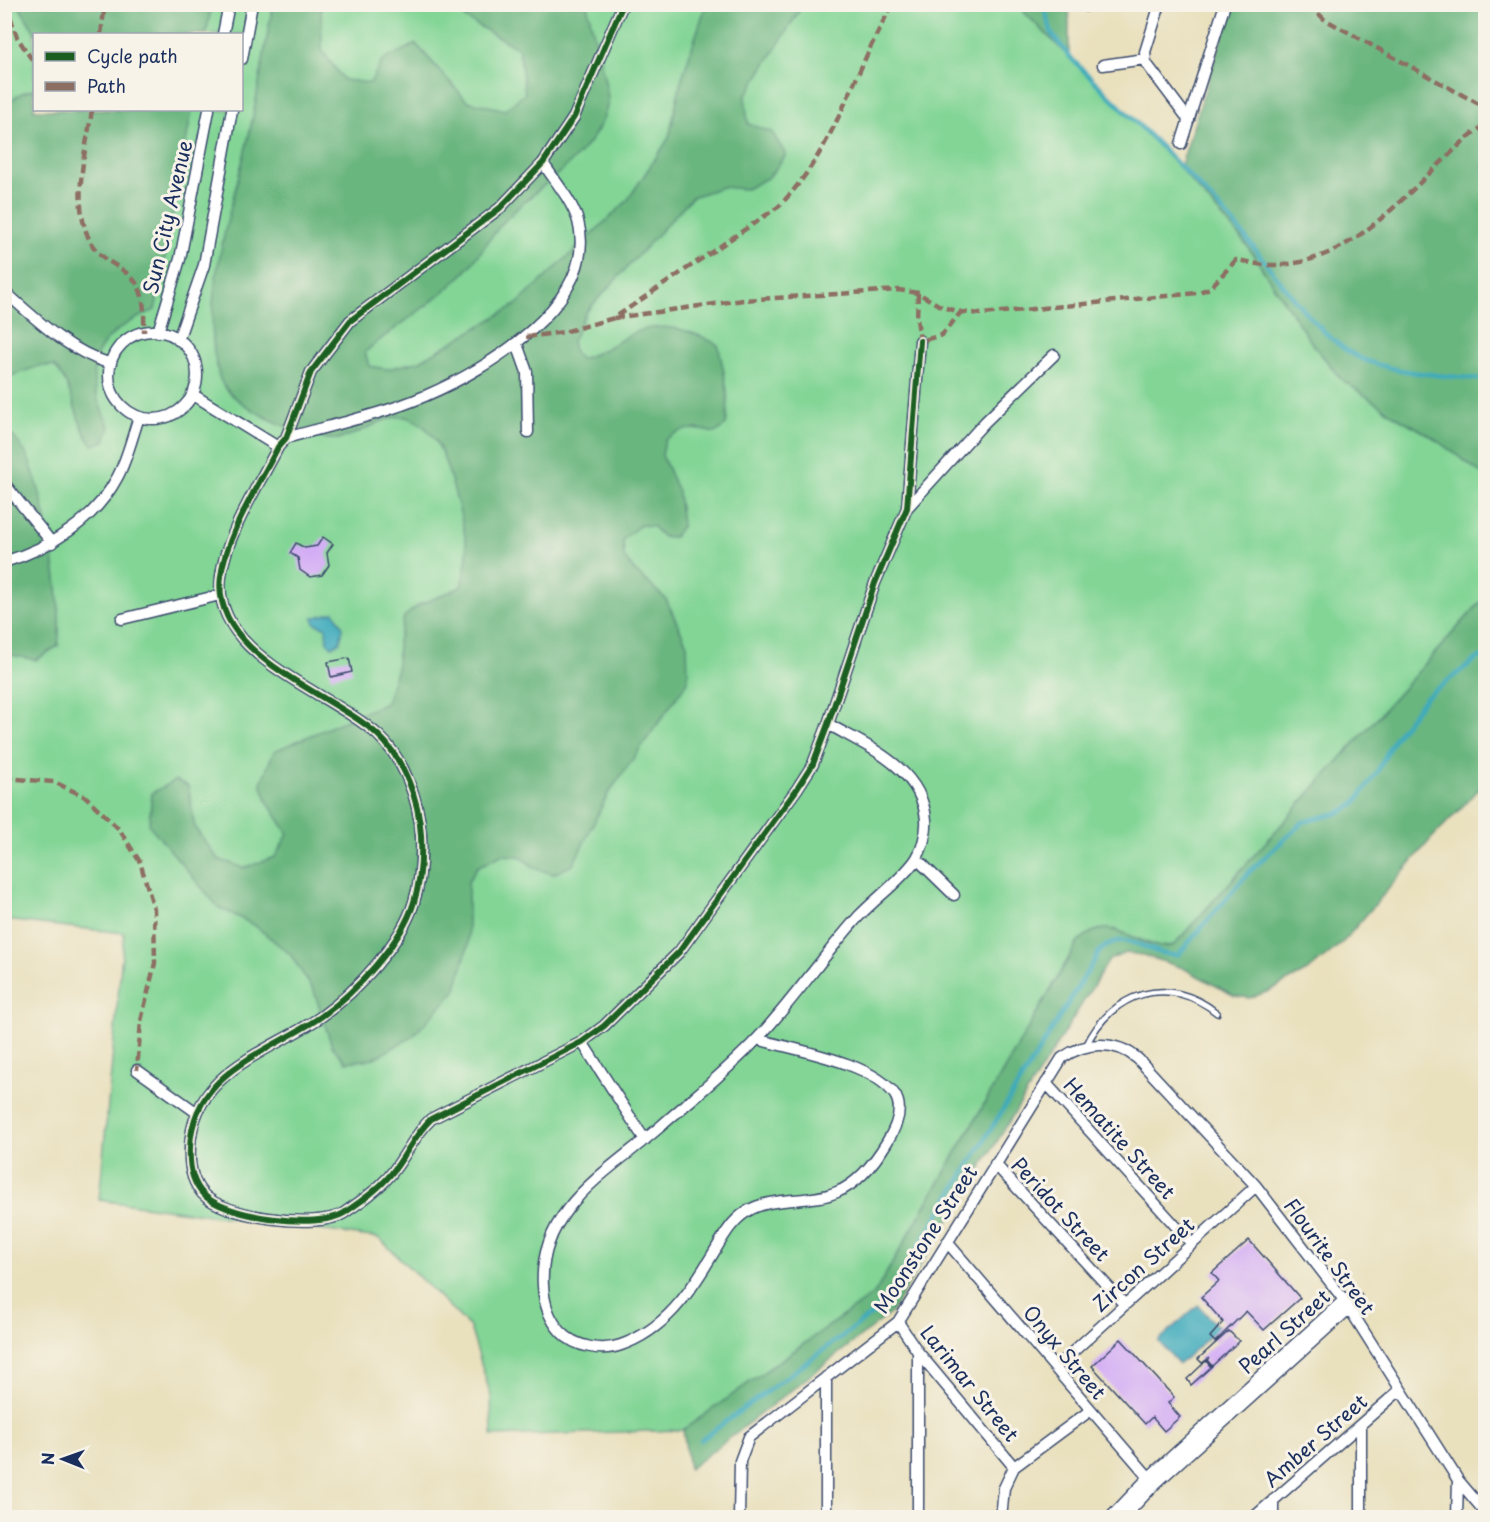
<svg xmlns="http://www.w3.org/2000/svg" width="1490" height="1522" viewBox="0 0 1490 1522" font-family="'Playpen Sans',sans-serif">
<rect width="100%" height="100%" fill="#f7f3e8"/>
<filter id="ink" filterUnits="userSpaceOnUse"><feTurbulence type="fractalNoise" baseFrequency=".0167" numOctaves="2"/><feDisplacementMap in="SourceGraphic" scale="12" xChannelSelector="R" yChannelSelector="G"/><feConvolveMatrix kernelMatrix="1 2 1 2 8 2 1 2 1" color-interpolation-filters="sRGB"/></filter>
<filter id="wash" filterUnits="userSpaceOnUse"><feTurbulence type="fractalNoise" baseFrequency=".008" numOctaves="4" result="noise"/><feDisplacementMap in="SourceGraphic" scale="24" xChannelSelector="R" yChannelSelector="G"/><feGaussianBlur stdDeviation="1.35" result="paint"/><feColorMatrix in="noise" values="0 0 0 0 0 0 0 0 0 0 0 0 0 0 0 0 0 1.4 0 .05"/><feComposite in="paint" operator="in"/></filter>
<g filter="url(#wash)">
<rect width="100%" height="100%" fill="#e9e0bd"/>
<path fill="#83d596" stroke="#4f827a" stroke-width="1.5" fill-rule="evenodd" d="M5,5H1024V12L1180,168L1246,244L1309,339L1341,379L1394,415L1431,436L1485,476V597L1174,945L1159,947L1114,929L1078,942L875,1293L683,1430L492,1436L491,1396L470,1327L379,1238L99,1200L124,933L5,920ZM34,34H242V110H34Z"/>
<path fill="#6ab67f" stroke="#42726e" stroke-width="1.5" d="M1238,4L1485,5V476L1431,436L1394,415L1341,379L1309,339L1246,244L1180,168L1232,6Z
M18,5H212L206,34H36Z
M273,5H321L322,51L344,80L370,83L383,60L416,44L467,101L505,110L525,93L519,49L465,18L463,5H587C590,21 610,93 608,102C597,159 535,184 500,226C486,242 477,261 461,276C432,305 396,325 365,352L369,366L387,369L420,361L516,305L627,201L669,138L681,81L706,5H803L745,97L748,124L772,132L786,155L769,177L746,189L722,187L692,197L586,312L572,341L574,352L580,359C601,354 617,341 636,332C664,321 694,331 718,345C724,372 731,398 726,425L715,433C696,427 681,427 665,440L662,455L678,492L682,525L674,537H663L652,526L640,525L623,539L624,557L634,570L666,599L687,645L688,681L608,794L573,865L553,874L535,868L519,856L502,855L477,867L468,882V946L455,991L412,1037L373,1059L346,1062L332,1046L314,991L290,954L254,925L218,907L149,825L152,793L176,780L188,786L195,828L218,859L244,868L275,857L288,834L268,803L261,783L274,751L386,703L397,668L398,641L404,617L419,605L461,587C463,577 466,566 467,556C468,535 446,454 434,438C427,428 418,420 406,417C386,413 358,437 337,439C309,441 230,407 220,379C196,304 234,204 250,130C259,88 265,46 273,5Z
M1024,5H1069V56L1024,12Z
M34,89V110H192L155,310C94,334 77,367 110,427L105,441L93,445C73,421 76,389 54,366H39L5,378L4,105L22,93Z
M4,427C12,435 20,443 25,452C45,491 64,603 58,646L36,660L5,654Z
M1485,597V783L1431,839L1343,942L1309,970L1269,991L1250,998L1235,996L1183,968L1143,955L1125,953L1109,960L891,1313L689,1469L683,1430L875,1293L1078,942C1115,906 1140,957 1174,945Z"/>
<path fill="#3daabc" stroke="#2c6c8d" stroke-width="1.5" d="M334,612L343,627L340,642L332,647L327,642L326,628L315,623L313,618Z
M1198,1305L1219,1328L1179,1364L1158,1341Z"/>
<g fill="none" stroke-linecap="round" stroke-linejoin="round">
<path stroke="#3daabc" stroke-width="4.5" d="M1043,4L1052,34L1069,56C1125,112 1183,166 1235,225C1269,263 1315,337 1360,358C1399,375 1444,375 1486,380
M701,1440L875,1312L887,1299L1100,951C1125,925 1149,957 1178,955L1250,871L1303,822L1338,813L1354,805L1377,772L1395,737L1426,697L1478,658L1486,655"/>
</g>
<g id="blocks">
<path fill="#d3acf5" d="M323,537L333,544L327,553L329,565L322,575L310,577L300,570L298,558L290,553L296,543L305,548L317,546Z
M349,658L352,672L331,677L328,662Z
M1249,1240L1300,1298L1264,1330L1246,1311L1215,1342L1210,1337L1223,1322L1201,1297L1219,1281L1212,1273Z
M1229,1331L1239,1341L1212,1366L1207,1360L1209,1358L1202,1363L1198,1359Z
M1121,1339L1174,1397L1168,1403L1180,1417L1164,1431L1152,1417L1145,1424L1092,1366Z
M1206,1361L1211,1367L1191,1385L1187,1379Z"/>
</g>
</g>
<g filter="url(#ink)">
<use href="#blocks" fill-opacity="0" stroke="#3a4a6c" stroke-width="1.5"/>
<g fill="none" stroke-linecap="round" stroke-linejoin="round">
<defs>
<path id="lane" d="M1086,1046C1112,991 1169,974 1217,1013"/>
<path id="street" d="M623,4L574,117L543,163L500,208L350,321L311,372L286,438L278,447C259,485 226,534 221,576C210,656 330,691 378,735C404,759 419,800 421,835C422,857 421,880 414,902C402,942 356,992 322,1016C269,1053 192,1070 190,1148C189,1164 192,1182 203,1194C223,1217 318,1230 344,1213C360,1202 379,1189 391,1174C406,1156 414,1135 431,1119L582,1042L604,1026L679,952L797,789L813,764L828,724L875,583L907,508L920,341
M1160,4L1145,52L1146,63L1189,120
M1085,6L1096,4
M223,34L229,4
M242,59L252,4
M1103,65L1145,59
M1181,144L1225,4
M4,291C38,321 67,350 111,364
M109 375a44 44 0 1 1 88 0a44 44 0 1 1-88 0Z
M158,332L180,259L209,110
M178,340L204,265L232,110
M517,344L527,372L528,432
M192,394L278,447
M286,438C332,425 381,415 425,396C486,370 600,302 578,221C572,201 555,181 543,163
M4,483L52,543
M907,508L985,422L1054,355
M4,562C50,548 94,521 117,478C127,460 132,437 139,417
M122,619L220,595
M917,859L954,895
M757,1039C794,1050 873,1062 895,1095C904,1109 895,1129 887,1142C875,1162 859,1183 837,1192C809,1204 772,1195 746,1212C730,1222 721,1241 711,1257C689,1294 664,1330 621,1345C602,1352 575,1347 561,1332C549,1319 544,1304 543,1286C538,1208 610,1171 661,1126C693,1098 728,1070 757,1039C793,1001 823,956 858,917C876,898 899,882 914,862C922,852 927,832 926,820C922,768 868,747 828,724
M582,1042L645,1140
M137,1070L196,1112
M1046,1083L1192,1244
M995,1164L1125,1305
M947,1242L1152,1481
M898,1322L918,1352L1014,1467
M1055,1368L1256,1186
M739,1518L740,1461L749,1437L898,1322L1062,1058C1086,1041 1116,1040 1138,1059L1256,1186L1344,1300L1458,1480L1486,1513
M826,1518V1377
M918,1518V1352
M1001,1518L1004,1488L1014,1467L1091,1410
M1110,1518L1148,1478L1344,1300L1356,1297
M1123,1518L1154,1485L1352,1306
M1253,1518L1400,1390
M1273,1518V1500
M1361,1518V1424
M1457,1518L1458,1480"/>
</defs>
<use href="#lane" stroke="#3a4a6c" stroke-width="8"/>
<use href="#street" stroke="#3a4a6c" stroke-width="13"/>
<use href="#lane" stroke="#fff" stroke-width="5"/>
<use href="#street" stroke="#fff" stroke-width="10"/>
<path stroke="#8d6e63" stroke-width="4.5" stroke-dasharray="9 4.5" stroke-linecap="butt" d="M6,4L17,37L34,63
M1309,4L1324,19L1486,108
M101,34L105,4
M92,110C86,151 70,203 91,243C101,261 120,265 133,279C146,292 144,316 144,332
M918,293L917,318L920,341L942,335L961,312
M614,318L743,300L899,290L918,293L942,307L961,312L982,314L1197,293L1210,288L1236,260C1247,261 1256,265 1267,265C1339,267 1385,216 1433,170C1450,155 1466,136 1486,125
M526,337L564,332L614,318L778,207C835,151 853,72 893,4
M4,778L54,782L86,797L119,829L140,862L154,909L155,963L141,1021L137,1070"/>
<defs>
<path id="cycleway" d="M623,4L574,117L543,163L500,208L350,321L311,372L286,438L278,447C259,485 226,534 221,576C210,656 330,691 378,735C404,759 419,800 421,835C422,857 421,880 414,902C402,942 356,992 322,1016C269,1053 192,1070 190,1148C189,1164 192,1182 203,1194C223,1217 318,1230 344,1213C360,1202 379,1189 391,1174C406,1156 414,1135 431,1119L582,1042L604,1026L679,952L797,789L813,764L828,724L875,583L907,508L920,341"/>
</defs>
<use href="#cycleway" stroke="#f7f3e8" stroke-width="10"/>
<use href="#cycleway" stroke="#1b5e20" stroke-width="6"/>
</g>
</g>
<g text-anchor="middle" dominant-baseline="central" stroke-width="6" stroke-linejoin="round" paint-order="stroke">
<g font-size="20" fill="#1b2f5e" stroke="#f7f3e8">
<text transform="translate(167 217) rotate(-77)">Sun City Avenue</text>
<text transform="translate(1120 1138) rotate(48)">Hematite Street</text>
<text transform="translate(1061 1209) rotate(47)">Peridot Street</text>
<text transform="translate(925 1239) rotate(-57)">Moonstone Street</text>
<text transform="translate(1330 1256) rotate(54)">Flourite Street</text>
<text transform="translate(1143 1264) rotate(-42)">Zircon Street</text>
<text transform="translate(1284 1331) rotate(-42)">Pearl Street</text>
<text transform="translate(1065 1352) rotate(50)">Onyx Street</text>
<text transform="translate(970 1383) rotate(51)">Larimar Street</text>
<text transform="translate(1315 1440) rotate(-41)">Amber Street</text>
</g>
</g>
<rect width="1490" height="1522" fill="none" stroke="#f7f3e8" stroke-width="24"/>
<rect x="33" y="33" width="210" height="78" fill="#f7f3e8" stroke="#9fa5b1" stroke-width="1.5"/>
<rect x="45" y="52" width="30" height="9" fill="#1b5e20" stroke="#9fa5b1" stroke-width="1.5"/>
<text x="87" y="63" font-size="18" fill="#1b2f5e">Cycle path</text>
<rect x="45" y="82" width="30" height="9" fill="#8d6e63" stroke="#9fa5b1" stroke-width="1.5"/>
<text x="87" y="93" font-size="18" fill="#1b2f5e">Path</text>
<g transform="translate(63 1459) rotate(271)" stroke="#f7f3e8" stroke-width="4.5" paint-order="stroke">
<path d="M0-4.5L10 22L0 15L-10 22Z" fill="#1b2f5e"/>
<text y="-9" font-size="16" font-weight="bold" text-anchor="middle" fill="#1b2f5e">N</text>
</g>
</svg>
